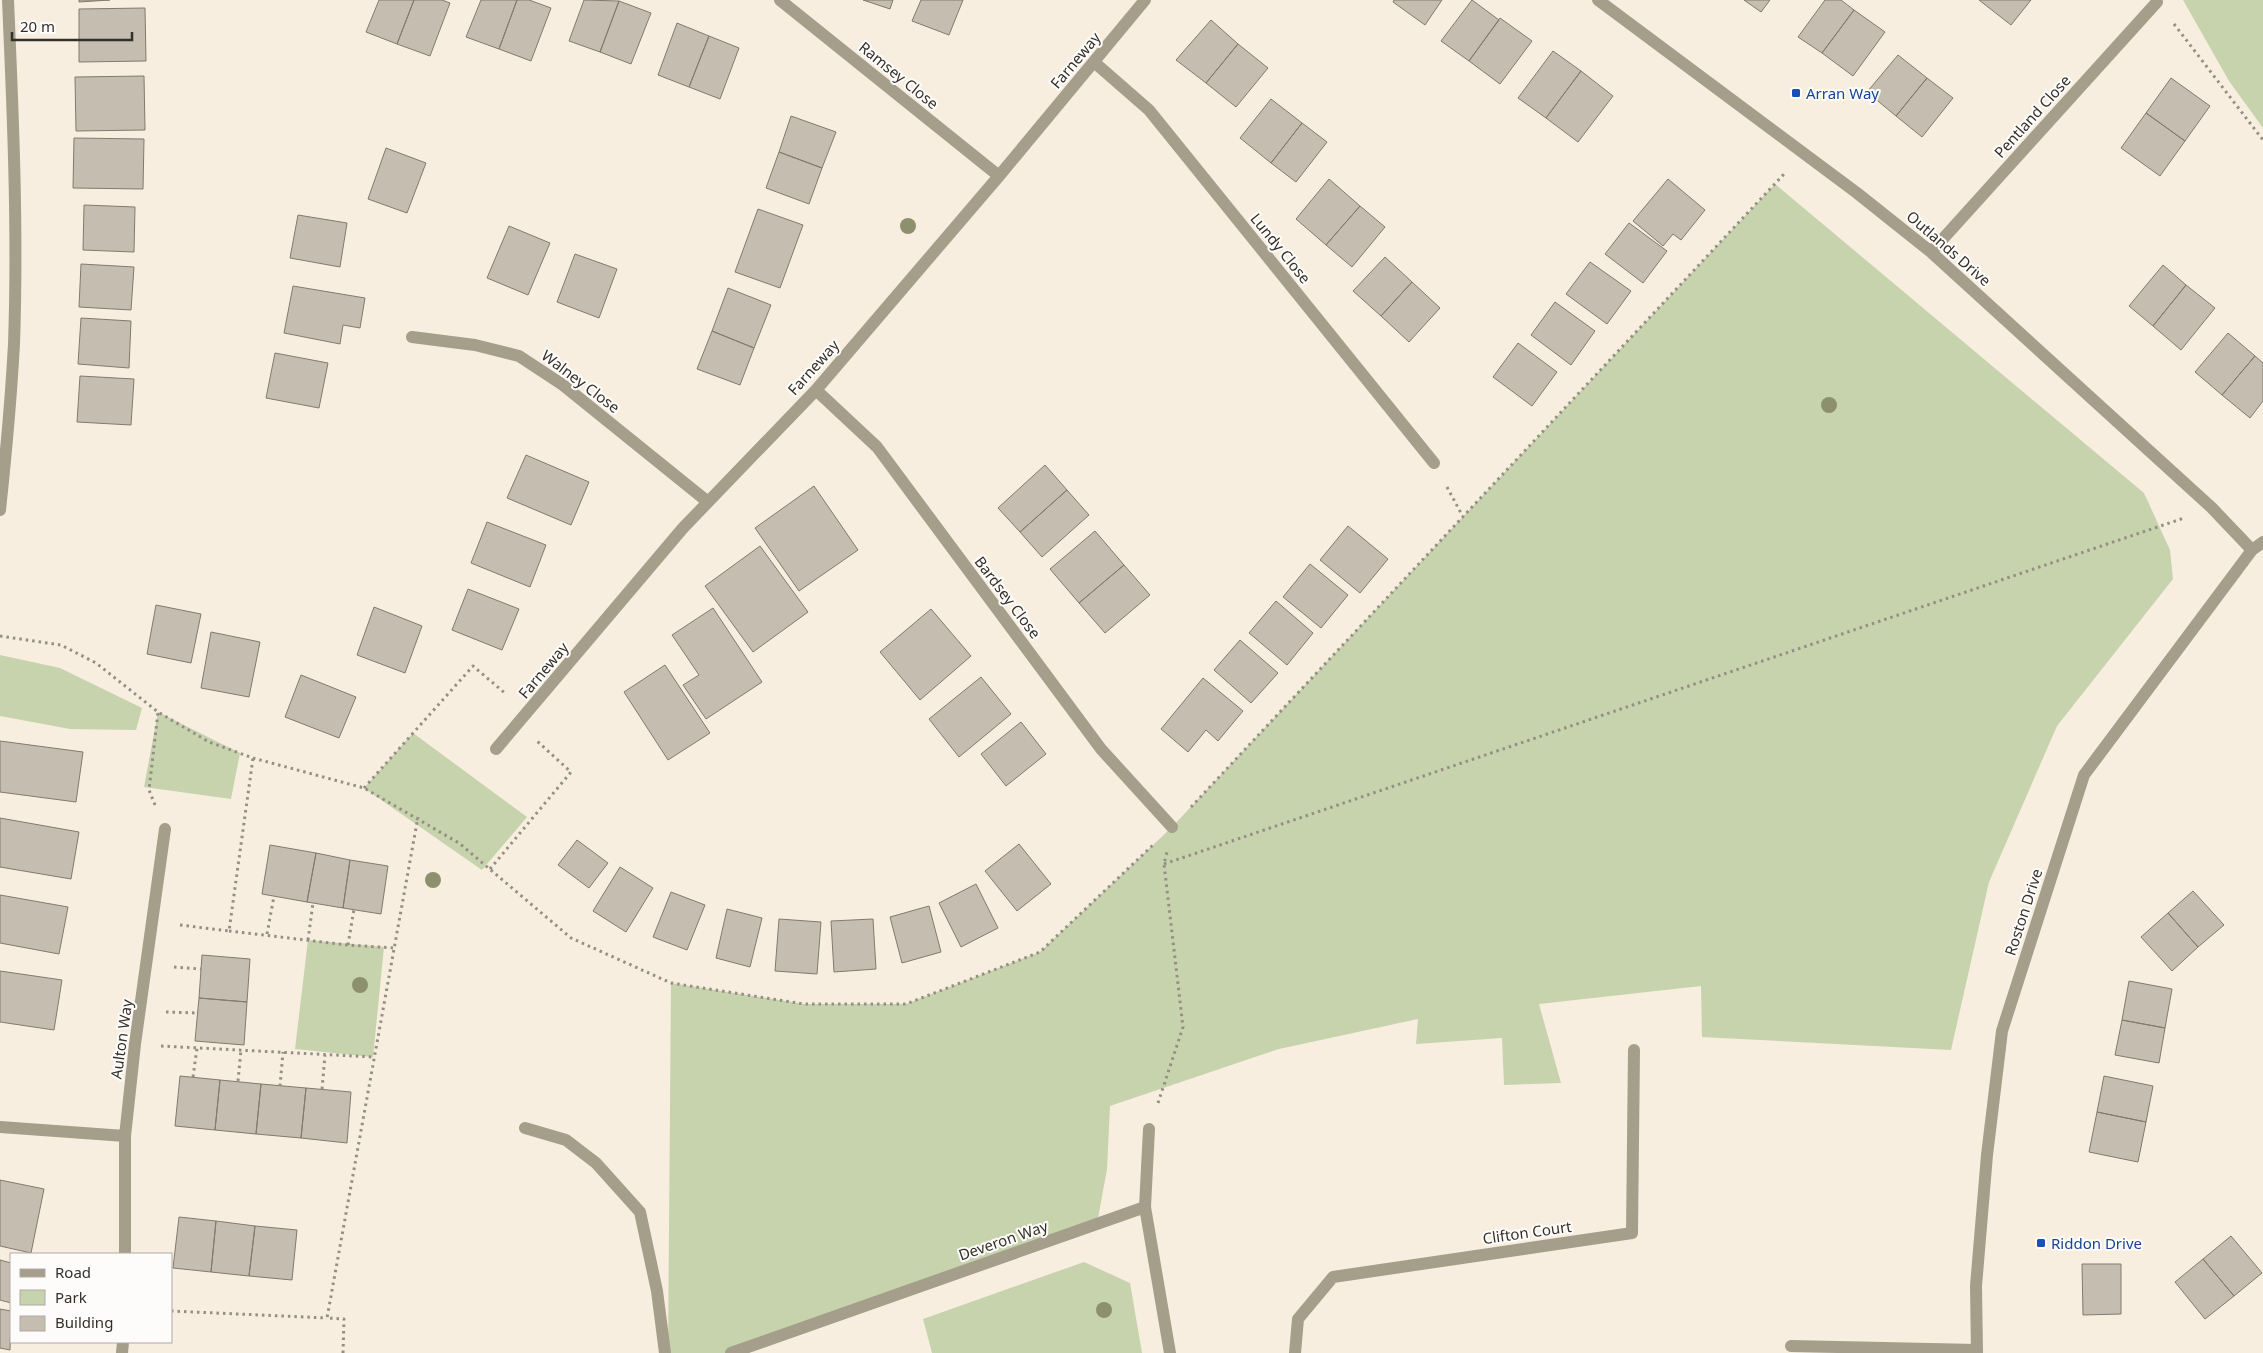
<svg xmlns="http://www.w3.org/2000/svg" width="2263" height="1353" viewBox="0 0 2263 1353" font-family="'Noto Sans',sans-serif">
<rect width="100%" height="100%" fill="#f7eee0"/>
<path fill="#c7d3ad" d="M2183,0H2263V128L2229,81Z
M1775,184L2144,493L2170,550L2173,579L2057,726L1989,882L1951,1050L1702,1037L1701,986L1539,1004L1561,1083L1504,1085L1502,1038L1416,1044L1418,1019L1279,1049L1110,1106L1107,1169L1097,1224L734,1353H668L671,983L804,1004H906L1040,952L1172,827Z
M0,655L60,668L142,708L136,730L70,729L0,716Z
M158,712L240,753L231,799L144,787Z
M413,733L527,817L482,870L364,788Z
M308,940L384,947L373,1057L295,1049Z
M1084,1262L1130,1283L1142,1353H932L923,1319Z"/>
<path fill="#c5bdaf" stroke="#827a6e" d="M79,0H110L79,2Z
M379,0H414L397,44L366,32Z
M414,0H442L450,3L430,56L397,44Z
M481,0H517L499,49L466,37Z
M517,0H529L551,8L531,61L499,49Z
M584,0L619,1L600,52L569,41Z
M863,0H893L890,9Z
M921,0H963L949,35L912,21Z
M1394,0H1442L1425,25L1393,2Z
M1472,0L1499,20L1469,61L1441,41Z
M1744,0H1770L1761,12Z
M1825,0H1841L1854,10L1822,53L1798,37Z
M1979,0H2031L2011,25Z
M619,1L651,13L631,64L600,52Z
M145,8L146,61L79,62V9Z
M1854,10L1885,32L1853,76L1822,53Z
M1500,18L1532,41L1500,84L1469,61Z
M1211,20L1238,44L1206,83L1176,60Z
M677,23L709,36L689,87L658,75Z
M709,36L739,48L720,99L689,87Z
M1238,44L1268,68L1236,107L1206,83Z
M1553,51L1581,71L1546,118L1518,98Z
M1898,55L1927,78L1896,116L1867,92Z
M1581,71L1613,96L1578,142L1546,118Z
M144,76L145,130L76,131L75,77Z
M1927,78L1953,98L1922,137L1896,116Z
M2171,78L2210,106L2185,141L2146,113Z
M1271,99L1302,123L1271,163L1240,138Z
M2146,113L2185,141L2160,176L2121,148Z
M791,116L836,132L822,168L779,152Z
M1302,123L1327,142L1296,182L1271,163Z
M74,138L144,139L143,189L73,188Z
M386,148L426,163L407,213L368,199Z
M779,152L822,168L809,204L766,188Z
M1329,179L1360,206L1326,245L1296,219Z
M1668,179L1705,210L1681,240L1673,234L1663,246L1633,221Z
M84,205L135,207L134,252L83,250Z
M1360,206L1385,227L1352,267L1326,245Z
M758,209L803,225L780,288L735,272Z
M298,215L347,223L340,267L290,258Z
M1629,223L1667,251L1643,283L1605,254Z
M509,226L550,243L528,295L487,278Z
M575,254L617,269L599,318L557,302Z
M1385,257L1412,282L1381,316L1353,291Z
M1590,262L1631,291L1607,324L1566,294Z
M81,264L134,267L131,310L79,307Z
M2163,265L2186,285L2153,326L2129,306Z
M1412,282L1440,308L1409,342L1381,316Z
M2186,285L2215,308L2181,350L2153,326Z
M293,286L365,298L360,328L343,325L340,344L284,333Z
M728,288L771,305L754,348L712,331Z
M1555,302L1595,331L1571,365L1531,335Z
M81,318L131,321L129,368L78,364Z
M712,331L754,348L740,385L697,369Z
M2228,333L2255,356L2222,395L2195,372Z
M1518,343L1557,372L1532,406L1493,377Z
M275,353L328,363L319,408L266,398Z
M2255,356L2263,363V401L2250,418L2222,395Z
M80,376L134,379L131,425L77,422Z
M526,455L589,482L571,525L507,498Z
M1045,465L1067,490L1020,532L998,508Z
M814,486L858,550L799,591L755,528Z
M1067,490L1089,515L1042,557L1020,532Z
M487,522L546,545L530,587L471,563Z
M1348,526L1388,559L1360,593L1320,560Z
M1095,531L1124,565L1079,603L1050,569Z
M760,546L808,612L753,652L705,586Z
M1310,564L1348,595L1321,628L1283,597Z
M1124,565L1150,595L1105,633L1079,603Z
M468,589L519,609L502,650L452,630Z
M1276,601L1313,633L1287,665L1249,633Z
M156,605L201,614L191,663L147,654Z
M374,607L422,626L405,673L357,655Z
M713,608L762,682L706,719L683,685L699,675L672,635Z
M931,609L971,656L920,700L880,652Z
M211,632L260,642L249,697L201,688Z
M1240,640L1278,673L1251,703L1214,670Z
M665,665L710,733L668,760L624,692Z
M301,675L356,697L339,738L285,717Z
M981,677L1011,714L959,757L929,719Z
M1203,678L1243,711L1218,741L1206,730L1188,752L1161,729Z
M1021,722L1046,754L1006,786L981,754Z
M0,741L83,752L76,802L0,792Z
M0,818L79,832L71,879L0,867Z
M577,840L608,863L589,888L558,865Z
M1019,844L1051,884L1017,911L985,871Z
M270,845L316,853L307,902L262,894Z
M316,853L350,860L343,908L307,902Z
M350,860L388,866L381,914L343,908Z
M620,867L653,888L626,932L593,911Z
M976,884L998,928L961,947L939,903Z
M2193,891L2224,925L2198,947L2168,913Z
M671,892L705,905L687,950L653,937Z
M0,895L68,907L59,954L0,943Z
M929,906L941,952L902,963L890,917Z
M727,909L762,918L750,967L716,958Z
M2168,913L2198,947L2172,971L2141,937Z
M779,919L821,922L817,974L775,971Z
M873,919L876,969L834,972L831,921Z
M202,955L250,959L247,1002L199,998Z
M0,971L62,980L54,1030L0,1022Z
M2129,981L2172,989L2165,1028L2122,1020Z
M199,998L247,1002L244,1045L195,1041Z
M2122,1020L2165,1028L2159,1063L2115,1055Z
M180,1076L220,1080L215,1130L175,1126Z
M2104,1076L2153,1086L2146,1122L2097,1112Z
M220,1080L261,1084L256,1134L215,1130Z
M261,1084L306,1088L301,1138L256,1134Z
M306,1088L351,1092L347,1143L301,1138Z
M2097,1112L2146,1122L2138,1162L2089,1152Z
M0,1180L44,1189L31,1253L0,1246Z
M179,1217L216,1221L211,1272L173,1268Z
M216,1221L255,1226L249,1276L211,1272Z
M255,1226L297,1230L292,1280L249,1276Z
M2231,1236L2262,1273L2234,1296L2203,1259Z
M2203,1259L2234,1296L2205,1319L2175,1282Z
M0,1260L11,1263V1303L0,1300Z
M2082,1264H2121V1314L2083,1315Z
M0,1309L11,1311L10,1350L0,1348Z"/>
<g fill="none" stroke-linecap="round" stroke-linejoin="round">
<path stroke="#948e84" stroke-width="3" stroke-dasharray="2.5 4" stroke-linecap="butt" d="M2174,24L2263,140
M1447,487L1462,515
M0,636L61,645L96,663L158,712L209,742L253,758L364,788L459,843L571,938L671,983L804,1004H906L1040,952L1153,845
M364,788L473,666L506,694
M155,805L149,790L158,712
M1191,807L1785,173
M1164,864L2184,518
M490,869L571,772L537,741
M180,925L229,931L253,758
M229,931L348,945L395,948
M267,934L274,896
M308,940L313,903
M348,945L354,909
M174,967L201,969
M166,1012L198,1013
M161,1046L373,1057
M193,1077L197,1048
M238,1081L241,1050
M280,1086L283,1052
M322,1089L325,1055
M1158,1103L1183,1027L1164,864L1167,852
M171,1311L327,1318
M343,1353L344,1319L327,1318L418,817"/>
<path stroke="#a59e8a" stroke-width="12" d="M525,1128L566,1140L596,1163L640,1212L657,1291L665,1353
M1791,1346L1977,1350"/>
<path stroke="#a59e8a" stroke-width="12" d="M780,0L999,176
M1598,0L1857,193L1931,252L2212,508L2252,550
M1094,62L1149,110L1434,463
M1931,252L2157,2
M412,337L475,345L519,356L563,385L708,502
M816,390L877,447L1101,749L1172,827
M0,510C6,454 11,399 14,344C18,230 13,114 8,0
M496,749L683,528L816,390L999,176L1145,0
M0,1127L125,1136
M1145,1207L1149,1129
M125,1254V1136L135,1044L165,829
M122,1353L123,1342
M731,1353L1145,1207L1170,1353
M1295,1353L1298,1319L1333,1277L1632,1233L1634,1050
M1977,1353L1976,1286L1987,1155L2002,1031L2084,775L2252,550L2263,542"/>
</g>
<g fill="#8d906c">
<circle cx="908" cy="226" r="8"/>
<circle cx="1829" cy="405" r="8"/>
<circle cx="433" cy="880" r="8"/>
<circle cx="360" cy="985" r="8"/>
<circle cx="1104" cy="1310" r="8"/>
</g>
<g fill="#1a4fb4" stroke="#fefcfa" stroke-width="2">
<rect x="1791" y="88" width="10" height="10" rx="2.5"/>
<rect x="2036" y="1238" width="10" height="10" rx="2.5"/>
</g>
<g text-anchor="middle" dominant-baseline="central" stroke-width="4" stroke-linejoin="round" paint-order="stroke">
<g font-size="15" fill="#33302a" stroke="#fefcfa">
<text transform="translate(1075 60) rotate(-50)">Farneway</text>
<text transform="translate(899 75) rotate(39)">Ramsey Close</text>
<text transform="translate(2032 116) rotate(-48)">Pentland Close</text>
<text transform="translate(1281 248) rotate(51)">Lundy Close</text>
<text transform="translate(1949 248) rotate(41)">Outlands Drive</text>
<text transform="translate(813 367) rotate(-48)">Farneway</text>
<text transform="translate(581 381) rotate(37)">Walney Close</text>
<text transform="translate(1008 597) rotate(53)">Bardsey Close</text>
<text transform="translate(543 670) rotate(-50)">Farneway</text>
<text transform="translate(2023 912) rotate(-72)">Roston Drive</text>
<text transform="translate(121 1039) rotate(-82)">Aulton Way</text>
<text transform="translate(1527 1232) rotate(-8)">Clifton Court</text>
<text transform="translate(1003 1240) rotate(-19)">Deveron Way</text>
</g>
<g font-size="15" fill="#164399" stroke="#fefcfa" text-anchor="start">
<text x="1806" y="93">Arran Way</text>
<text x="2051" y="1243">Riddon Drive</text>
</g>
</g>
<rect x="10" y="1253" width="162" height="90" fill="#fefcfa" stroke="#adaaa7"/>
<rect x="20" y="1269" width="25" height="8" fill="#a59e8a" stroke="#adaaa7"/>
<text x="55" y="1278" font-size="15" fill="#33302a">Road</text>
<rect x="20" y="1290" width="25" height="15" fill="#c7d3ad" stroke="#adaaa7"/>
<text x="55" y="1303" font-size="15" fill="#33302a">Park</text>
<rect x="20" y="1316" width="25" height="15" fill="#c5bdaf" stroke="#adaaa7"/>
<text x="55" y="1328" font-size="15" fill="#33302a">Building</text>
<path d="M12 32v8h120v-8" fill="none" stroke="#33302a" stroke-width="2.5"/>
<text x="20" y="32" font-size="15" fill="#33302a" stroke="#fefcfa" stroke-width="4" paint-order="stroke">20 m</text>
</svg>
